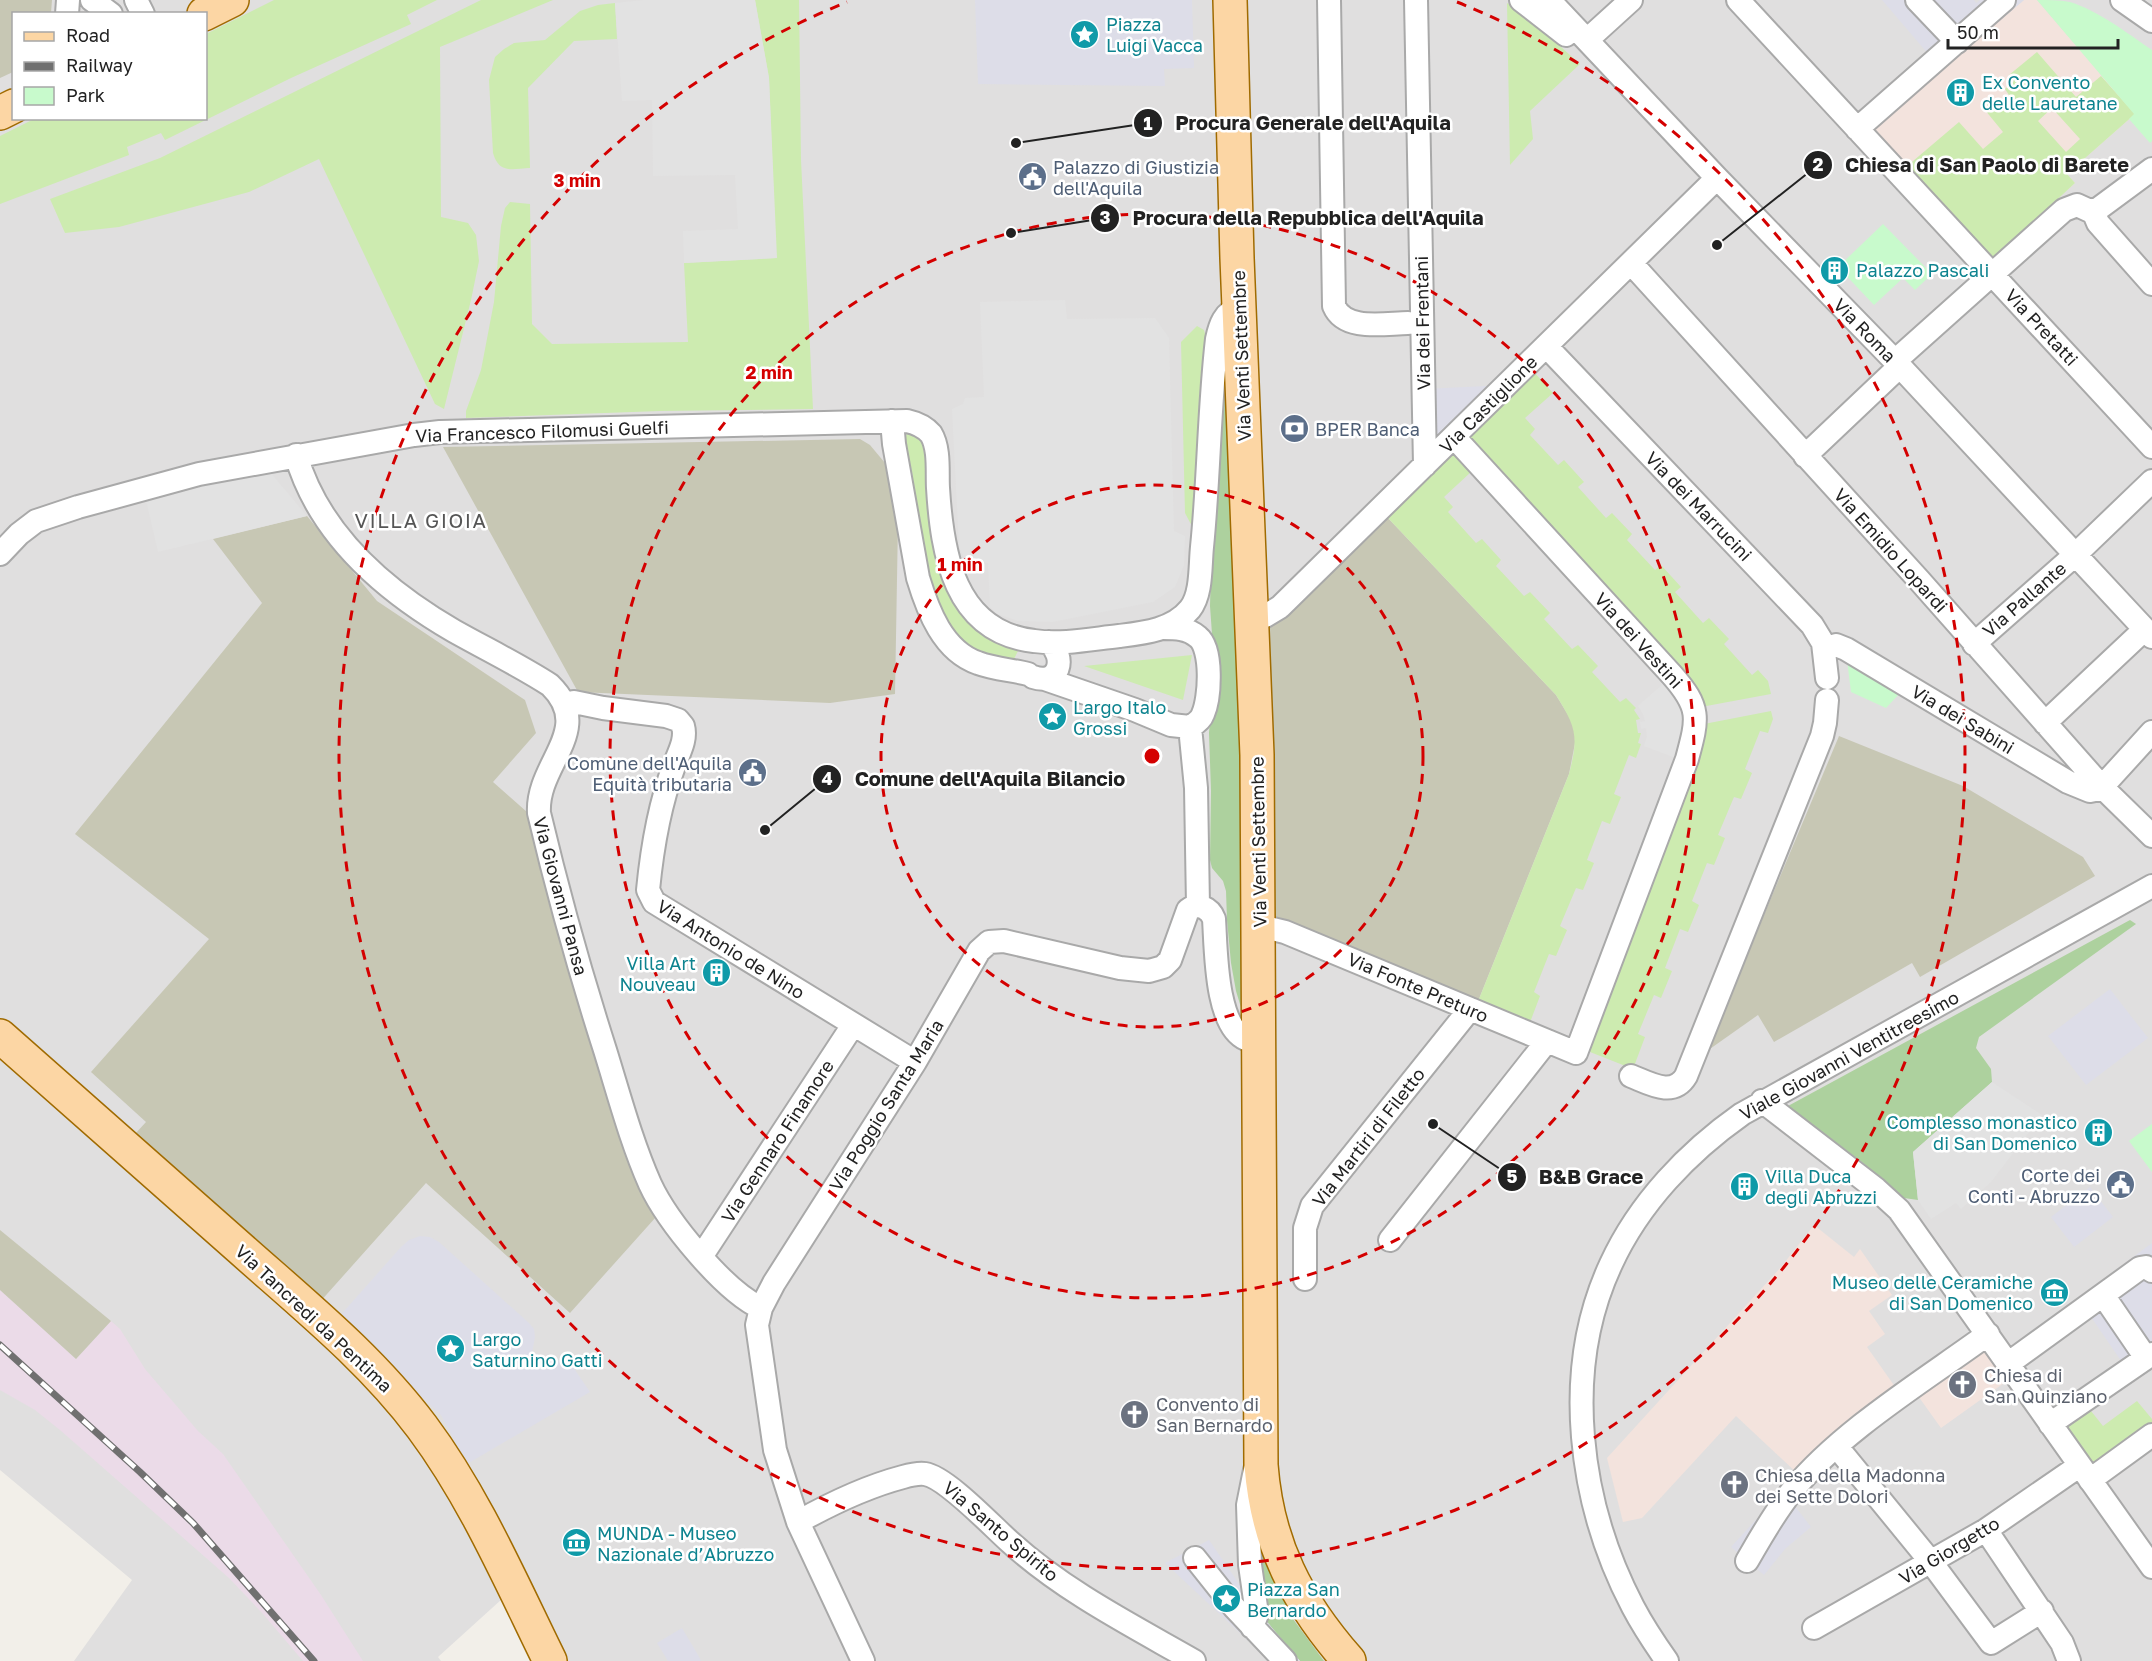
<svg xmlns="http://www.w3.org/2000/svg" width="2152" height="1661" viewBox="0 0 2152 1661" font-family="'Golos Text',sans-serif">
<rect width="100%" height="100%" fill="#f2efe9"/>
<path fill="#e0dfdf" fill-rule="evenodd" d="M0,0H2152V1661H535L502,1599L438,1657L441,1661H74L132,1580L0,1470ZM14,14H206V118H14Z"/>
<path fill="#ebdbe8" d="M0,1290L76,1359L111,1321L120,1329L145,1369L198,1431L223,1454L321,1595L363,1661H303L263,1614L229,1578L60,1430L35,1410L0,1390Z"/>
<path fill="#f3e3dd" d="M2024,0H2037L2135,114L2067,174L2075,183L1978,272L1856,139Z
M1814,1225L1854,1257L1860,1249L1892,1295L1869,1311L1885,1334L1867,1347L1898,1391L1978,1334L2011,1378L1941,1428L1916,1393L1798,1474L1736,1416L1642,1518L1623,1522L1607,1458L1781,1267Z"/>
<path fill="#c7c7b4" d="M0,0H52L51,13L14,14L13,72L0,78Z
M860,439L870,445L885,463L898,522L895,694L830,703L578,692L443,447Z
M307,516L377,601L525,700L536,733L493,782L527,812L574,987L629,1158L656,1217L570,1313L426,1183L319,1303L135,1134L146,1122L91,1072L209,939L75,834L262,603L213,539Z
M1387,517L1556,695L1573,723L1576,738L1569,774L1477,1004L1274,917L1267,627Z
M1839,736L1963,786L2083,857L2095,876L1920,977L1912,963L1774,1042L1758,1015L1707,1051Z
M0,1230L111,1321L76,1359L0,1290Z"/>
<path fill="#cdebb0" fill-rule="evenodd" d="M274,0H437L407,15L411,24L291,78L165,140L161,133L127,147L129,155L0,204V136L34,119L206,118V34Z
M481,0H553L440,47L441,217L468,223L476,235L479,261L471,300L444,409L435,404L319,159L249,192L119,227L65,233L50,199L160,158Z
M755,0H799L801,160L813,409L660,411L466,418V411L481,370L494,302L501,226L505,208L510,202L530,204L532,324L552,344L688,342L684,263L776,258L769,78Z
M615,3L617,39L574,41L528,88L530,168C512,169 499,174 493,153L489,80L495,57L504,49L514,43L545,40L580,11L598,5Z
M1507,3L1531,20L1580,64L1530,111L1533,139L1510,165Z
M2037,52L2076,97L2101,76L2135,114L2067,174L2075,183L1992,260L1906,167L1959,122L1983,149L2003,132L1980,104L1989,96L1997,105L2009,95L2005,89L2014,81L2009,75ZM2052,108L2080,139L2066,152L2038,121Z
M1197,326L1204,330L1208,345L1195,532L1185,513L1181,342Z
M1533,371L1553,393L1525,418L1535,429L1530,435L1558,465L1564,460L1584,482L1578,487L1606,518L1612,513L1632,534L1627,540L1655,570L1661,565L1681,587L1675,592L1703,623L1709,618L1729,639L1724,644L1752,675L1758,670L1768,681L1771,694L1701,707L1464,439Z
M909,432L926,434L945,571L1016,648L1018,651L1014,659L1009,660L997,659L963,645L943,617L920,551L912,471L905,444L906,435Z
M1452,451L1471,472L1444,497L1453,507L1448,512L1476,543L1482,539L1501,560L1496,566L1524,596L1530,592L1550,613L1544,619L1572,649L1578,645L1598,666L1592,672L1620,702L1626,698L1636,708L1634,710L1640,719L1636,720L1638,733H1641L1638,743L1641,744L1636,758L1629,755L1614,794L1621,797L1610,824L1602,821L1587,860L1594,863L1583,890L1576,888L1560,926L1567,930L1556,956L1549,954L1534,992L1540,996L1529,1025L1477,1004L1569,774C1579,736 1576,727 1556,695L1387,517Z
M1192,655L1183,700L1084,666Z
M1771,711L1773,719L1768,733L1760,731L1745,769L1752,773L1741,799L1734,797L1718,835L1725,838L1714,865L1707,863L1692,901L1699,905L1688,932L1680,929L1665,968L1672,971L1661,998L1654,995L1638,1034L1645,1037L1633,1069L1585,1050L1704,724Z
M2137,1401L2152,1419V1426L2092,1471L2060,1424L2087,1406L2103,1426Z"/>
<path fill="#add19e" d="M1227,326L1244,704L1243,1014L1236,991L1231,963L1227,920L1226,891L1223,881L1212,868L1210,860L1211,791L1209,733L1214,662L1210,606L1211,568Z
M2130,920L2136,924L1979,1037L1976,1048L1991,1069L1992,1082L1913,1152L1918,1200L1904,1198L1863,1163L1788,1106Z
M1260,1541L1293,1619L1324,1661H1300L1262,1616Z"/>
<path fill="#c8facc" d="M2037,0C2048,0 2059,0 2070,2C2099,11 2127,33 2152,50V141L2150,143L2129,119L2134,114Z
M1883,224L1932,274L1915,290L1903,278L1874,305L1838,267Z
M1847,660L1901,692L1886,708L1851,692Z
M2152,1124V1172L2129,1141Z"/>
<path fill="#e2e2e2" d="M644,0H755L769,78L777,258L684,263L683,231L738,229L735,175L653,176L652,100L622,101L615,3Z
M1065,300L1067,319L1155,318L1169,338L1174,531L1185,536L1184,565L1175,587L1153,602L1053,622L1018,621L997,614L990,607L988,563L968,561L963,556L959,547L952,409L963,404L965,398L984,397L980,302Z
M270,472L307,516L158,552L146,500L201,483Z
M1664,683L1681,703L1683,711L1684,730L1676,758L1644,746L1647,736L1646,728L1641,729L1640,722L1645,721L1643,714L1638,706Z
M1992,1082L2042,1115L1991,1182L1961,1209L1956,1203L1931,1219L1918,1200L1913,1152Z"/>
<path fill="#dddde8" d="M975,0H1192L1194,68L1164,69L1165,86L978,84Z
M1882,0H1974L1976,3L1980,0H2024L1942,70Z
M1506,385L1425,465L1424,389Z
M2110,989L2148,1038L2086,1085L2048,1036Z
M2090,1187L2113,1217L2074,1247L2051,1217Z
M420,1236L430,1237L439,1242L529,1323L534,1329L535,1337L532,1353L571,1364L590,1392L467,1464L441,1415L337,1319L401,1247L409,1240Z
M2152,1243V1358L2130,1374L2078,1298Z
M1798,1474L1799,1491L1804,1497L1794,1505L1811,1527L1785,1549L1764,1575L1731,1547Z
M1209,1540L1257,1610L1300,1661H1270L1165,1563Z
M682,1628L698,1655L701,1661H668L657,1643Z"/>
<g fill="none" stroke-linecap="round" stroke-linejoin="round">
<defs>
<path id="minor" d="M92,0L111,14
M136,0L143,14
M1329,0L1334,306C1345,332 1386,323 1408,323
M1416,0L1425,465
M1521,0L1566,35
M1549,0L1717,178L1895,361L2152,637
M1738,0L2152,447
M1917,0L1957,42
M2122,0L2152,21
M67,14L68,0
M1587,40L1631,0
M1857,129L2004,0
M2093,211L2098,223L2152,284
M1631,263L1919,580L2102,787L2152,836
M1546,346L1812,625L1823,643L1827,678
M1895,361L2064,210L2077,205L2090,211L2098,209L2152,169
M892,421L894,444L918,578C928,611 943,651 978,663C994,669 1012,670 1028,674
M296,455C319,535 385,591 454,631C486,649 519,665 550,685C596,730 536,763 539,813C558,893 580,972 605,1050C619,1095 631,1141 650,1184C667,1221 724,1291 761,1308
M1805,456L1900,366
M0,554L19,534L36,521L78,507L199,474L414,435L440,432L907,421C916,423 925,427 931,434C940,449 937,472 938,488C942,553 954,632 1034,641C1062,645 1091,639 1119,636C1144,633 1173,630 1190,609C1202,594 1200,566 1202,547C1209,478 1209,408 1217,339C1220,325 1224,312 1239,308
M1252,619L1265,616L1280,607L1717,178
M1974,644L2075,555L2152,481
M1825,649L1836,645L1846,649L2068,782L2090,791L2100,789L2152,732
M1033,677C1059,686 1067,658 1049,642
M1045,679L1135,710L1171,725L1190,727C1195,724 1201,720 1203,714C1210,698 1213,649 1198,637C1188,628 1175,628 1163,628
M565,704L574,702L603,708L666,716L678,720L683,726C687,740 678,754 674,766C659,806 652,849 648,890L654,902L915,1062
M2045,723L2145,629
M1190,727L1196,788L1198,906
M1260,926L1285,932L1576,1053L1687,759C1698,718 1701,708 1672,675L1454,437
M1631,1076C1649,1083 1673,1098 1686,1076L1822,736L1825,723L1827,700
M1762,1101L1876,1189L1899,1210L2152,1567
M1390,1240L1547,1041
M701,1257L853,1025
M1305,1279V1228L1312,1206L1470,1009
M2103,1295L2146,1358L2152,1354
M2009,1363L2140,1268L2146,1267L2152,1271
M2050,1424L2146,1358
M1837,1447L1931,1562L1991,1643L2042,1611
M2090,1480L2152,1435
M798,1522C832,1503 865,1487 903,1477C910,1475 918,1473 925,1474C946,1477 993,1527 1010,1542C1064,1591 1131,1625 1194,1661
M1986,1530L2062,1643L2069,1661
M1195,1558L1234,1607L1285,1661
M1747,1561C1761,1537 1774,1513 1792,1491C1841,1431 1925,1380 1988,1334
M1252,1627L1257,1614L1250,1565L1248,1505L1255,1470
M1814,1628L1986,1530L2079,1466
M863,1661L798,1522L775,1450L757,1325L761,1308L774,1283L915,1062L979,951L989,942L1004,941L1120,968L1149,971L1163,967L1170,960L1188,910C1198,902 1210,908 1214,919C1216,947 1215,1026 1246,1039C1250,1041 1255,1041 1260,1041
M1667,1661C1655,1644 1643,1626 1633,1607C1579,1504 1561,1371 1611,1264C1639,1203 1688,1152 1742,1114L2152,886"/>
<path id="primary" d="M1230,0L1237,258L1257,755L1261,1465C1267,1544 1297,1602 1349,1661
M204,14L232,0
M0,113L14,106
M0,1036C80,1107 161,1178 241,1249C304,1305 371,1359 422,1427C475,1498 511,1582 550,1661"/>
</defs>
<use href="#minor" stroke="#a9a9a9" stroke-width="26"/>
<use href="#primary" stroke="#a06b00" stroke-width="36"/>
<use href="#minor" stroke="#fff" stroke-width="22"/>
<use href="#primary" stroke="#fcd6a4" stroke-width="33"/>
<defs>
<path id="rail" d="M0,1345L140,1472L193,1523L314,1661"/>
</defs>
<use href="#rail" stroke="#707070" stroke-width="7"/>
<use href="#rail" stroke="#fff" stroke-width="4.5" stroke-dasharray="14" stroke-linecap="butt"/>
</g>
<g fill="none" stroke="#d40000" stroke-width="3" stroke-dasharray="10 8">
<circle cx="1152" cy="756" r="271"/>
<circle cx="1152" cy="756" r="542"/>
<path d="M1457 2A813 813 0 1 1 847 2"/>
</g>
<defs>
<symbol id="sight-disc" viewBox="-11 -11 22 22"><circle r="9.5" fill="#0f9aa8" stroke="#fff"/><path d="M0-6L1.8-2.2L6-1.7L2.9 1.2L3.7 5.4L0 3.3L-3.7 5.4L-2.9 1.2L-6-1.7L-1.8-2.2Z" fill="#fff"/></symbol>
<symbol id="building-disc" viewBox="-11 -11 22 22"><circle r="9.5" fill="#0f9aa8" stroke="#fff"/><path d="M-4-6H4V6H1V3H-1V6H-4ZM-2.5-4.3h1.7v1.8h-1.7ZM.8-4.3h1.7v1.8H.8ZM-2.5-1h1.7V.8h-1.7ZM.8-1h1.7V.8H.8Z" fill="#fff"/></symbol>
<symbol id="civic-disc" viewBox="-11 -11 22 22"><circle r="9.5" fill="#5c6f8a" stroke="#fff"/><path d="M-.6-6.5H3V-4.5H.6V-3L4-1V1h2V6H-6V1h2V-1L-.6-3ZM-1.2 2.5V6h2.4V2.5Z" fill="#fff"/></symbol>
<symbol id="bank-disc" viewBox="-11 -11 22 22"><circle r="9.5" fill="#5c6f8a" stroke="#fff"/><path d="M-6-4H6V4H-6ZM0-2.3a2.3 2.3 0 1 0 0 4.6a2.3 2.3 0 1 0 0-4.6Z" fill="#fff"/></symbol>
<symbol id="museum-disc" viewBox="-11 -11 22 22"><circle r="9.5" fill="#0f9aa8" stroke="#fff"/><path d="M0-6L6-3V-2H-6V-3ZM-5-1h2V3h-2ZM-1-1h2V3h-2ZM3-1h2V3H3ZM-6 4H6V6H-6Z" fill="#fff"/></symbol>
<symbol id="church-disc" viewBox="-11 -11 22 22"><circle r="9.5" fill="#6b7280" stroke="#fff"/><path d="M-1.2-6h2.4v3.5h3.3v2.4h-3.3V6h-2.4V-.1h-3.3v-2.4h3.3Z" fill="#fff"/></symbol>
</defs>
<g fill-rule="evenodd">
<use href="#sight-disc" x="1068" y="18" width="33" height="33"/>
<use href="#building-disc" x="1944" y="76" width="33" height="33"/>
<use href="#civic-disc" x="1016" y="160" width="33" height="33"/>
<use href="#building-disc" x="1818" y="254" width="33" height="33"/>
<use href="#bank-disc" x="1278" y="412" width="33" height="33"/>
<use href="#sight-disc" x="1036" y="700" width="33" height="33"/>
<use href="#civic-disc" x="736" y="756" width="33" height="33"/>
<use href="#building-disc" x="700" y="956" width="33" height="33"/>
<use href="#building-disc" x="2082" y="1116" width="33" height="33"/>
<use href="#civic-disc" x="2104" y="1168" width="33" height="33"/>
<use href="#building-disc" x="1728" y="1170" width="33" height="33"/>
<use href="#museum-disc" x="2038" y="1276" width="33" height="33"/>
<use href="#sight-disc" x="434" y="1332" width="33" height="33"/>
<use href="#church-disc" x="1946" y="1368" width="33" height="33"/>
<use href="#church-disc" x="1118" y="1398" width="33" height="33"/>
<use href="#church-disc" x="1718" y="1468" width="33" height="33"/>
<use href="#museum-disc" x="560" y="1526" width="33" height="33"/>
<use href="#sight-disc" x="1210" y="1582" width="33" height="33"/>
</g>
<g text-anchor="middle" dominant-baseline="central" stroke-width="5" stroke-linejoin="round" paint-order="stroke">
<g font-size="18" fill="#0d838f" stroke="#fff" text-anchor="start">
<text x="1106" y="24">Piazza<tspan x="1106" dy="21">Luigi Vacca</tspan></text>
<text x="1982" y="82">Ex Convento<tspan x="1982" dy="21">delle Lauretane</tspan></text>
<text x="1856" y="270">Palazzo Pascali</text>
<text x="1073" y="707">Largo Italo<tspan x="1073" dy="21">Grossi</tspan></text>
<text x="696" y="963" text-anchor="end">Villa Art<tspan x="696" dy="21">Nouveau</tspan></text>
<text x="2077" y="1122" text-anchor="end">Complesso monastico<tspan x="2077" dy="21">di San Domenico</tspan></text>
<text x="1765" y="1176">Villa Duca<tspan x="1765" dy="21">degli Abruzzi</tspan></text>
<text x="2033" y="1282" text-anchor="end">Museo delle Ceramiche<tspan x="2033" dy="21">di San Domenico</tspan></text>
<text x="472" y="1339">Largo<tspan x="472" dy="21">Saturnino Gatti</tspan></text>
<text x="597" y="1533">MUNDA - Museo<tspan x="597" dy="21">Nazionale d’Abruzzo</tspan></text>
<text x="1247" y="1589">Piazza San<tspan x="1247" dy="21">Bernardo</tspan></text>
</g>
<g font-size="18" fill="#4e5e75" stroke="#fff" text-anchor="start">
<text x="1053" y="167">Palazzo di Giustizia<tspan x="1053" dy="21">dell'Aquila</tspan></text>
<text x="1315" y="429">BPER Banca</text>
<text x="732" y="763" text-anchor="end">Comune dell'Aquila<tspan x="732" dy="21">Equità tributaria</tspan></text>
<text x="2100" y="1175" text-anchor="end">Corte dei<tspan x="2100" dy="21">Conti - Abruzzo</tspan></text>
</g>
<g font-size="18" fill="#222" stroke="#fff">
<text transform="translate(1422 323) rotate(-91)">Via dei Frentani</text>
<text transform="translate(2042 327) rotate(47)">Via Pretatti</text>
<text transform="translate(1865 330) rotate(46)">Via Roma</text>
<text transform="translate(1241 356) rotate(-92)">Via Venti Settembre</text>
<text transform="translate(1488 404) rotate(-45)">Via Castiglione</text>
<text transform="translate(542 431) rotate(-2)">Via Francesco Filomusi Guelfi</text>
<text transform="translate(1699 506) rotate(46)">Via dei Marrucini</text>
<text transform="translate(1891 550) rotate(48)">Via Emidio Lopardi</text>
<text transform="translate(2024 599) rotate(-41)">Via Pallante</text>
<text transform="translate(1639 640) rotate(48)">Via dei Vestini</text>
<text transform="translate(1963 719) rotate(31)">Via dei Sabini</text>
<text transform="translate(1258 842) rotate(-91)">Via Venti Settembre</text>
<text transform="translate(561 896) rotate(75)">Via Giovanni Pansa</text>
<text transform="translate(731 949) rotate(32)">Via Antonio de Nino</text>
<text transform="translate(1418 987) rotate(23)">Via Fonte Preturo</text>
<text transform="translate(1849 1055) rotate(-29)">Viale Giovanni Ventitreesimo</text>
<text transform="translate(886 1105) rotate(-58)">Via Poggio Santa Maria</text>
<text transform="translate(1368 1137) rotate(-52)">Via Martiri di Filetto</text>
<text transform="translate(777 1141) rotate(-57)">Via Gennaro Finamore</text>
<text transform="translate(314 1318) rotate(43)">Via Tancredi da Pentima</text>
<text transform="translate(1001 1531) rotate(40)">Via Santo Spirito</text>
<text transform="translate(1949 1550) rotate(-31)">Via Giorgetto</text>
</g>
<g font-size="18" fill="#5b616d" stroke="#fff" text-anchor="start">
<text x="1984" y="1375">Chiesa di<tspan x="1984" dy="21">San Quinziano</tspan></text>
<text x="1156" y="1404">Convento di<tspan x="1156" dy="21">San Bernardo</tspan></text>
<text x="1755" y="1475">Chiesa della Madonna<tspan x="1755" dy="21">dei Sette Dolori</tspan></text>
</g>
<g font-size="20" letter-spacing="1.5" fill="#555" stroke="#fff">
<text x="421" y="520">VILLA GIOIA</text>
</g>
</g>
<circle cx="1152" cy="756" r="9" fill="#d40000" stroke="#fff" stroke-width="3"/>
<g font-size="18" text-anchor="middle" font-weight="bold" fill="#d40000" stroke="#fff" stroke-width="5" stroke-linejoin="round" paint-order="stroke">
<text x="577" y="187">3 min</text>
<text x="769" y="379">2 min</text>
<text x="960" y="571">1 min</text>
</g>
<path fill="none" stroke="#222" stroke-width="2" d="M1016 143L1148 123M1717 245L1818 165M1011 233L1105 218M765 830L827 779M1433 1124L1512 1177"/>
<g fill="#222" stroke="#fff" stroke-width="2">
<circle cx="1016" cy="143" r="6"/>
<circle cx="1717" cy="245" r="6"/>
<circle cx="1011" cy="233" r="6"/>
<circle cx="765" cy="830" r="6"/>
<circle cx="1433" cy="1124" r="6"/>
<circle cx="1148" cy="123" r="15"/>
<circle cx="1818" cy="165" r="15"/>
<circle cx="1105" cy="218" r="15"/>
<circle cx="827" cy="779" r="15"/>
<circle cx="1512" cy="1177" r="15"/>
</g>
<g font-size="18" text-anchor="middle" font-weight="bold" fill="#fff">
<text x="1148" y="130">1</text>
<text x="1818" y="171">2</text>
<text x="1105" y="224">3</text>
<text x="827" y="785">4</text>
<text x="1512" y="1183">5</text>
</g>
<g font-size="20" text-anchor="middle" font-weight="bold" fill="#222" stroke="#fff" stroke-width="5" stroke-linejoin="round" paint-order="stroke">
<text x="1313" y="130">Procura Generale dell'Aquila</text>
<text x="1987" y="172">Chiesa di San Paolo di Barete</text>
<text x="1308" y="225">Procura della Repubblica dell'Aquila</text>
<text x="990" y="786">Comune dell'Aquila Bilancio</text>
<text x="1591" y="1184">B&amp;B Grace</text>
</g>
<rect x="12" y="12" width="195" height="108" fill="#ffffff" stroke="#a7a7a7" stroke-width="1.5"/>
<rect x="24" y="32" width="30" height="9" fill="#fcd6a4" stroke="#a7a7a7" stroke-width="1.5"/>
<text x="66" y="42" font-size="18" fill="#222222">Road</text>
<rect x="24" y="62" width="30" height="9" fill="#707070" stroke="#a7a7a7" stroke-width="1.5"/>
<text x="66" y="72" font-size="18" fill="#222222">Railway</text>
<rect x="24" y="87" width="30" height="18" fill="#c8facc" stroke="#a7a7a7" stroke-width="1.5"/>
<text x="66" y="102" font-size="18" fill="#222222">Park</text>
<path d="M1948 39v9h170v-9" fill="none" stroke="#222222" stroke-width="3"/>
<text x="1957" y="39" font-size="18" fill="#222222" stroke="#ffffff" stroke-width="4.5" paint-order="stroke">50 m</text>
</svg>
